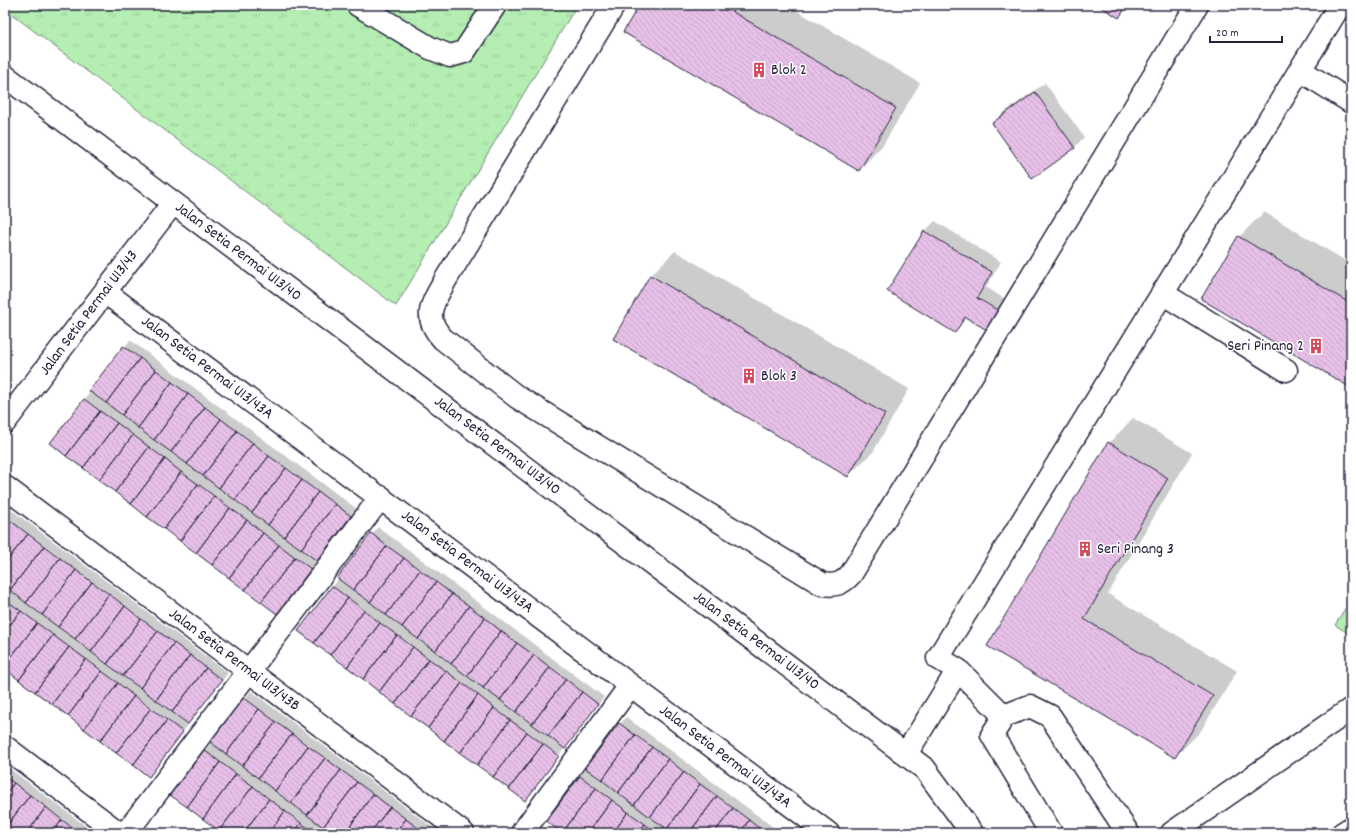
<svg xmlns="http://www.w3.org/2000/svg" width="1356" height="838" viewBox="0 0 1356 838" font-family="Dekko,sans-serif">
<defs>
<pattern id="grass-tufts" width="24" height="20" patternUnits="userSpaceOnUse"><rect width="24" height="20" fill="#b5eeb2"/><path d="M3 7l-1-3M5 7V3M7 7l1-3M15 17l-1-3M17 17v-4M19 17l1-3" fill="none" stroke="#9bcc9a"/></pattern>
<pattern id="building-back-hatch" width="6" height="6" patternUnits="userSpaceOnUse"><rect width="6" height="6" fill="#e7c0e8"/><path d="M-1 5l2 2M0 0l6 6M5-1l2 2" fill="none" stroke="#c6a5c8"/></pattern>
</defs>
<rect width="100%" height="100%" fill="#fff"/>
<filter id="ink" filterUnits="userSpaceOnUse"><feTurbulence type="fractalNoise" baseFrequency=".025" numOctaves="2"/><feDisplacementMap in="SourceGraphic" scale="8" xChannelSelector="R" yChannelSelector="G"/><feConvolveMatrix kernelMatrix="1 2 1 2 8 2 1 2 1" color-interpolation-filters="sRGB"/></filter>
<g filter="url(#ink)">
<path fill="url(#grass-tufts)" stroke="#6c8876" d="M5,5H577L396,306L5,9Z"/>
<path fill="#b5eeb2" stroke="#6c8876" d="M1351,599V635L1335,625Z"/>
<path fill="#0003" d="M640,5H787L920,83L883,145L859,170Z
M1100,5H1131L1119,17Z
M1045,83L1084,137L1075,147L1032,177L993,123L1003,113Z
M1264,212L1351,264V387L1239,237Z
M935,221L1001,262L986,287L1008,301L996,319L967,317L955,331L888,291L925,231Z
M675,251L909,389L873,452L848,476L650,276Z
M130,340L357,509L277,612L51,443Z
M1133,418L1192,453L1108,594L1237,671L1200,732L1175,757L988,646L1109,443Z
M5,505L228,673L149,776L5,668Z
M378,527L604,697L525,800L333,586Z
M251,691L440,833H223L171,795Z
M626,717L781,833H564L580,776Z
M5,765L95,833H5Z"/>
<path fill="url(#building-back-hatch)" stroke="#22223b" d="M639,5H721L896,108L859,171L623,32Z
M1098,5H1127L1119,18Z
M1035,92L1075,148L1032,179L992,123Z
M924,231L992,272L977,298L999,311L987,330L965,317L955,333L887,291Z
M1238,236L1351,304V388L1201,299Z
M650,275L885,414L848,477L613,339Z
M123,346L140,358L106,403L89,391Z
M140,358L156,370L122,415L106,403Z
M156,370L172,382L138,428L122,415Z
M172,382L188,394L154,440L138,428Z
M188,394L205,407L171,452L154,440Z
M84,399L100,411L66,456L50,443Z
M205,407L221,419L187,464L171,452Z
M100,411L117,423L83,468L66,456Z
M221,419L237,431L203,476L187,464Z
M117,423L133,435L99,480L83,468Z
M237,431L253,443L219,488L203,476Z
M133,435L149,447L115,492L99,480Z
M1108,442L1168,478L1084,619L1213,696L1175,758L987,646Z
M253,443L269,456L235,500L219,488Z
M149,447L165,459L131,504L115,492Z
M269,456L286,468L252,513L235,500Z
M165,459L181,472L147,517L131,504Z
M286,468L302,480L268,525L252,513Z
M181,472L198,484L164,529L147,517Z
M302,480L318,492L284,537L268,525Z
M198,484L214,496L180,541L164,529Z
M318,492L335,504L301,549L284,537Z
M214,496L230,508L196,553L180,541Z
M335,504L351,516L317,561L301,549Z
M230,508L247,520L212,565L196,553Z
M247,520L263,533L229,578L212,565Z
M11,521L28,534L5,563V529Z
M263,533L279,545L245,590L229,578Z
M371,533L387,546L353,590L337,578Z
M28,534L44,546L10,590L5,587V563Z
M279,545L295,557L261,602L245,590Z
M44,546L60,558L26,603L10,590Z
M387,546L404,558L370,602L353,590Z
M295,557L311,569L277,614L261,602Z
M60,558L76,570L42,615L26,603Z
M404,558L420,570L386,615L370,602Z
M76,570L92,582L58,627L42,615Z
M420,570L436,582L402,627L386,615Z
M92,582L109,594L75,639L58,627Z
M436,582L452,594L418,639L402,627Z
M332,586L348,598L314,643L298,631Z
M109,594L125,606L91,652L75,639Z
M452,594L469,606L435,651L418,639Z
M348,598L364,610L330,655L314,643Z
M5,599L21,611L5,631Z
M125,606L141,619L107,664L91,652Z
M469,606L485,618L451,664L435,651Z
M364,610L380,623L347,667L330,655Z
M21,611L37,623L5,665V631Z
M485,618L501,631L467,676L451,664Z
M141,619L158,631L123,676L107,664Z
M37,623L53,635L19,680L5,669V665Z
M380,623L397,635L363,679L347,667Z
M158,631L174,643L140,688L123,676Z
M501,631L517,643L483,688L467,676Z
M53,635L69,647L35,692L19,680Z
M397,635L413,647L379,692L363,679Z
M174,643L190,655L156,700L140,688Z
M517,643L534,655L500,700L483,688Z
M69,647L86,659L52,704L35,692Z
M413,647L429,659L395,704L379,692Z
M190,655L206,668L172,712L156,700Z
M534,655L550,667L516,712L500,700Z
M86,659L102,671L68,716L52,704Z
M429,659L446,671L411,716L395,704Z
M550,667L566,679L532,724L516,712Z
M206,668L222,680L188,724L172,712Z
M102,671L118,683L84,729L68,716Z
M446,671L462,683L428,728L411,716Z
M566,679L582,692L548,736L532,724Z
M118,683L134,696L100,741L84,729Z
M462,683L478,695L444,741L428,728Z
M582,692L598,704L565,749L548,736Z
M478,695L494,708L460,753L444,741Z
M134,696L151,708L116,753L100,741Z
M243,697L259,709L226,754L210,742Z
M151,708L167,720L133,765L116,753Z
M494,708L510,720L477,765L460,753Z
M259,709L276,722L242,766L226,754Z
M167,720L183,732L149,777L133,765Z
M510,720L527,732L493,777L477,765Z
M276,722L292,734L258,778L242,766Z
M619,723L635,735L602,780L585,768Z
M527,732L543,744L509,789L493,777Z
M292,734L308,746L275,791L258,778Z
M635,735L652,747L618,793L602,780Z
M543,744L559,756L525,801L509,789Z
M308,746L325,758L291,803L275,791Z
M652,747L668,759L634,805L618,793Z
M204,750L220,762L187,807L170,795Z
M325,758L341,770L307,815L291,803Z
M668,759L684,772L650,817L634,805Z
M220,762L236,774L203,819L187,807Z
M341,770L357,782L323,827L307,815Z
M684,772L700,784L667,829L650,817Z
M236,774L253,786L219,831L203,819Z
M580,776L596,788L562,833L546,821Z
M5,777L14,783L5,794Z
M357,782L373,794L345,833H331L323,827Z
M14,783L30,795L5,828V794Z
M700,784L717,796L689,833H672L667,829Z
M253,786L269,799L243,833H221L219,831Z
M596,788L612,800L588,833H562Z
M373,794L390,807L370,833H345Z
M30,795L46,807L27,833H5V828Z
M717,796L733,808L714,833H689Z
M269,799L285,811L269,833H243Z
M612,800L628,812L613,833H588Z
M46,807L62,820L52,833H27Z
M390,807L406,819L395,833H370Z
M733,808L749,820L740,833H714Z
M285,811L301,823L294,833H269Z
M628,812L645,824L638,833H613Z
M406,819L422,831L421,833H395Z
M62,820L78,832V833H52Z
M749,820L765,833H740Z
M301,823L315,833H294Z
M645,824L656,833H638Z"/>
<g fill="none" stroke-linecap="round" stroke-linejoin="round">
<defs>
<path id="minor" d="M358,5L430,48L450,56L464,52L495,5
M614,5L446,279C433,303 421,316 443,339L517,397L822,584C836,586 842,584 851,574L1197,5
M1300,70L1351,102
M5,76L925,769L972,833
M105,292L828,833
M1162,293L1286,370
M5,422L173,203
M5,487L463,833
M1004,716L958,670L938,658L1340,5
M5,747L119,833
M906,754L958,670
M126,833L381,497
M522,833L630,686
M1051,833L992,735L1004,716L1030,706L1050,716L1128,833
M1172,833L1351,709
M1343,833L1351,828"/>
</defs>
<use href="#minor" stroke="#22223b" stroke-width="25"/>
<use href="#minor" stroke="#fff" stroke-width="22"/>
</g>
</g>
<defs>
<symbol id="building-bare" viewBox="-9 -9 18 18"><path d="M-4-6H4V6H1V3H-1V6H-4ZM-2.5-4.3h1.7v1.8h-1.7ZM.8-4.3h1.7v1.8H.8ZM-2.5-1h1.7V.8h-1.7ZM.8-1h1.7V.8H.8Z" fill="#d1495b" stroke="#fff" stroke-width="2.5" paint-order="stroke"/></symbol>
</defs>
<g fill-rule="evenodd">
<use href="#building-bare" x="748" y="59" width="22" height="22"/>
<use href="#building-bare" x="1305" y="335" width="22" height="22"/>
<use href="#building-bare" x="738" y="365" width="22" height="22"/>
<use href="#building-bare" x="1074" y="538" width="22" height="22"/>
</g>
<g text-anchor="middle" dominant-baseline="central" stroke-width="3" stroke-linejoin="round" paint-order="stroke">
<g font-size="16" fill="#22223b" stroke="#fff" text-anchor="start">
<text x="771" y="70">Blok 2</text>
<text x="1304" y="346" text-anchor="end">Seri Pinang 2</text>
<text x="761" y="376">Blok 3</text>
<text x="1097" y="549">Seri Pinang 3</text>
</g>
<g font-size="16" fill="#22223b" stroke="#fff">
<text transform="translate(238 252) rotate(37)">Jalan Setia Permai U13/40</text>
<text transform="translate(89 313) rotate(-53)">Jalan Setia Permai U13/43</text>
<text transform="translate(207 368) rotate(37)">Jalan Setia Permai U13/43A</text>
<text transform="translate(497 446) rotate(37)">Jalan Setia Permai U13/40</text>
<text transform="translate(467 562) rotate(37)">Jalan Setia Permai U13/43A</text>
<text transform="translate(756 641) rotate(37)">Jalan Setia Permai U13/40</text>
<text transform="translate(234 660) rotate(37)">Jalan Setia Permai U13/43B</text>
<text transform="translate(725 757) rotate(37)">Jalan Setia Permai U13/43A</text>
</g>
</g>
<rect width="1356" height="838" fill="none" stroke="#fff" stroke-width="20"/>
<rect x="10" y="10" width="1336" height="818" fill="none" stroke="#22223b" stroke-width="1.5" filter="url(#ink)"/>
<path d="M1210 36v6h72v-6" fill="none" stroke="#22223b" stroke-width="2"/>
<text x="1216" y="36" font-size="12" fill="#22223b" stroke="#ffffff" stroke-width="3" paint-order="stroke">20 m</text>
</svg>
